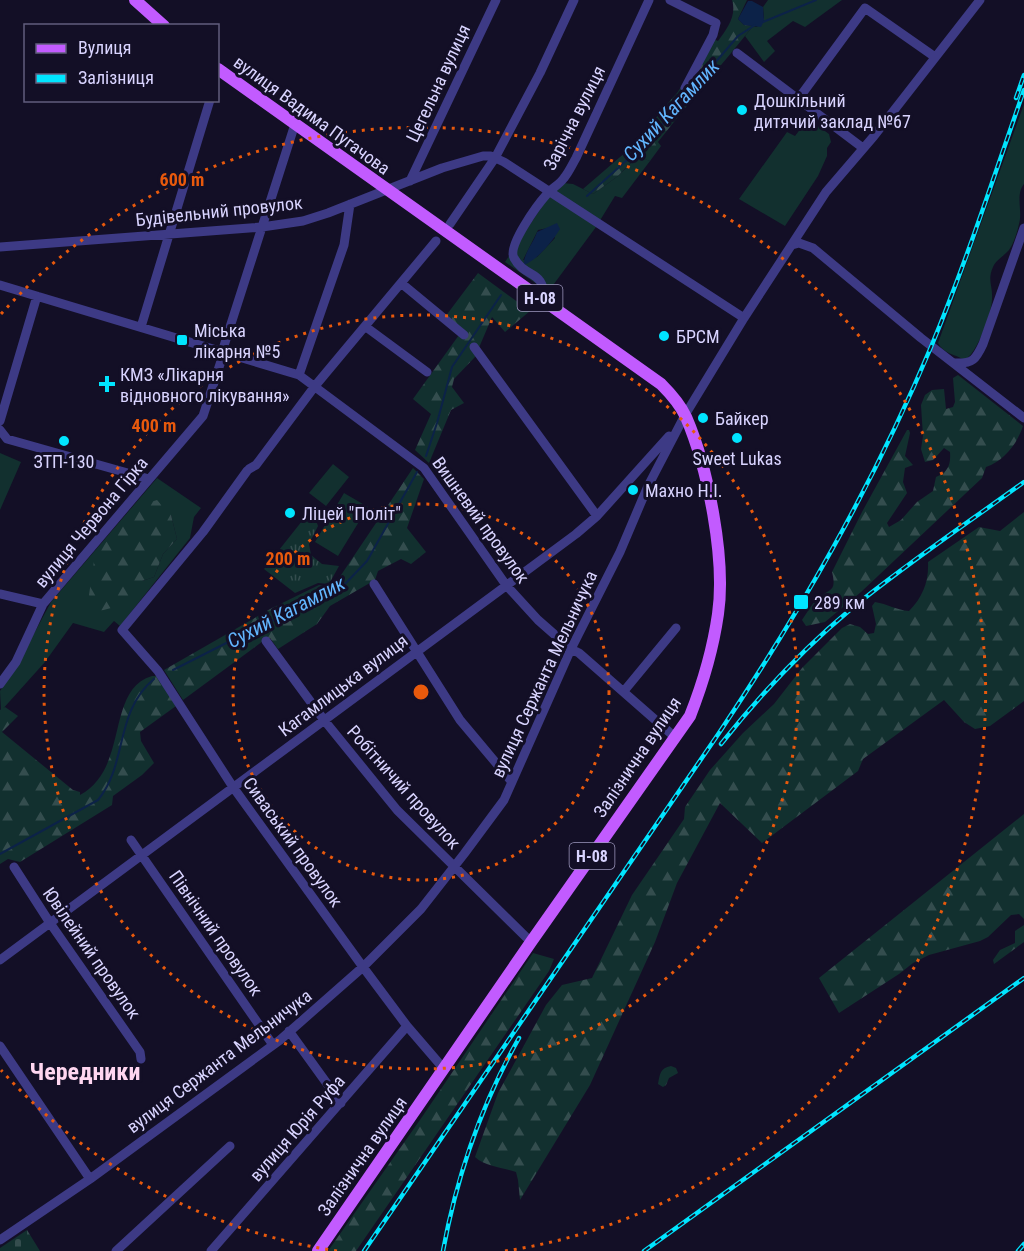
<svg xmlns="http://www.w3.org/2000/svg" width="1024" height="1251" viewBox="0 0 1024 1251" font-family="'Roboto Condensed',sans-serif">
<defs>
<pattern id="forest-firs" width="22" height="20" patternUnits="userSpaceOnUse" patternTransform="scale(1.5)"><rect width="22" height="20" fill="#12302f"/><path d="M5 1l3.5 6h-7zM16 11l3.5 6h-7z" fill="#344d4e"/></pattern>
<pattern id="cemetery-stones" width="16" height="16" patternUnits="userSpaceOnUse" patternTransform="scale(1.5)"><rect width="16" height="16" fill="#12302f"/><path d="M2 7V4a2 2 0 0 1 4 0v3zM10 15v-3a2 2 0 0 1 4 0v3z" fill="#344d4e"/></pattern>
<pattern id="park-tufts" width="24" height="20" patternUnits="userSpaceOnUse" patternTransform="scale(1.5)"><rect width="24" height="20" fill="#12302f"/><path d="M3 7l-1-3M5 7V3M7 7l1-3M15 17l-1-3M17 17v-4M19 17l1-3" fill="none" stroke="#344d4e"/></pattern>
</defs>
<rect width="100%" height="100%" fill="#130f26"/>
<path fill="#12302f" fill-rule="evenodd" d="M768,0H842L805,27L793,21L767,41L775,51L764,62L745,36L753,26L757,27L764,18L763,7Z
M1024,104V184C1015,195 1023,211 1019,224C1017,233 1014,243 1009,250C1004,256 996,260 993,267C987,280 993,286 992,299C992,312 977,355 964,360C955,354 944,354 938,343Z
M808,119L829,134L831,142L827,148V156L818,176L785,226L739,199L787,132L795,136Z
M638,156L650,161L622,198L615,196L596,227L548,292L505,262L547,199L563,183L573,184L593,194L618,176ZM548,228L555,238L537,257L523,260L538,230Z
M0,453L21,462L0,510Z
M333,464L349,477L326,506L309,493Z
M157,478L201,508L194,517L190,538L120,626L114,621L104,632L73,623L45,662L1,711L0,691L17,665L51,602ZM171,515L177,539L163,554L154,577L142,581Z
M344,493L368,507L338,556L315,542Z"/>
<path fill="url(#forest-firs)" d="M732,0H747L738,19L744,25L753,26C722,65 689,102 658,142L661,146L650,161L637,156L618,176L593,194L583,189L641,139L661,111L677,93L713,39L718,41C727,29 737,16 732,0Z
M478,273L530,311L505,332L492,317L475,357L454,379L452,387L464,403L451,410L429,463L415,450L431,414L413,399L459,335L442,321Z
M958,375L1023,426C1017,444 1004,461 986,467L982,478L861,592L825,622L806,626L802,620C807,613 811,605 817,599C830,588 837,592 832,572L862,512L907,430H909L910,433L905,456L913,465L905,468L903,482L907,493L887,523L889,527L901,520L917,502L933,491L936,477C948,472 951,465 950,452L944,448L933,460L925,462L921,449L923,436L921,405L925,395L932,390L944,389L946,409L953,407L955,402L953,378Z
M413,468L424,479L407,528L426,552L411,564L401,559L378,571L375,580L330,606L317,624L278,649L270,638L263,641L183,700L164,670L272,608L319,585L333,587Z
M157,500L171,515L177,539L163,554L154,577L142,581L126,604L96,612L89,595L95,554L141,505Z
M1024,512V701L990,726L975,729L964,722L944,700L863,759L858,771L762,843L720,803L677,883L655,942L590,1085L520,1200L518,1180L516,1172C502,1167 486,1167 475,1157L498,1093L546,1005L562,985L592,978L632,895L684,819L685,807L710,770L743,733L774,704L802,668L842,628L850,624L860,627L868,634L874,633L876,624L872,606L875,602C887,604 897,610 909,611C923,597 929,581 928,562L979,527L1000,531Z
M152,676H157L176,706L140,732L141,741L154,763L142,775L113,796L112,805L20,862L8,859L0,864V710L5,707L18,716L2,732L73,790L80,792V795C130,768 105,690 152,676Z
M1024,814V919L1019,914L1011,915L988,937L980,941L929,955L913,963L899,974L839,1013L819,978Z
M1024,925V942L994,964L993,960L1000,950L1015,943V931Z
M533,953L554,959L549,971L356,1251H328L422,1117Z
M671,1066L676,1068L678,1073L669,1078L666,1085L663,1087L658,1084C660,1074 660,1068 671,1066Z"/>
<path fill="url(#cemetery-stones)" d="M27,1230L40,1251H0V1248Z"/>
<path fill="url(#park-tufts)" d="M306,516L315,518L318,526L309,544L311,555L322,564L339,566L329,584L318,583L295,593L264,569Z"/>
<path fill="#0c2248" d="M748,1H752L763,7L764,21L761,27L744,25L738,19Z
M557,223L560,229C552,242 538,259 524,265C523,254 534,242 537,232Z"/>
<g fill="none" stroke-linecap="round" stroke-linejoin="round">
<path stroke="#0c2248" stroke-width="2" d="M763,22L816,0
M587,196L648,141L738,36L755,25
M426,456L437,423L452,367L501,295
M173,670L254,629L328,595L344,585L367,561L417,472
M0,854L98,800C128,764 114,712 154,679"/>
<path stroke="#3d3a85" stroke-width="9" d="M670,0L716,23L713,35L685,88
M737,53L863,148
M799,98L865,8L935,57
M410,181L496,0
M450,224L495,158L540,73L574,0
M792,245L799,243L813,248L921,338L1024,418
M0,247L262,227L303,221L328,213L442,168L483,156H491L504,162L744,318
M401,283L464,335
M0,285L299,375L424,468L506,585L538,620L571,649L579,653L676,738
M544,301C545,268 526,280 514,258C507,246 538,204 547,194C552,188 559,185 564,178C569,172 572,165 576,158L649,0
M141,327L210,100
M366,327L427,372
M474,347L597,516
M222,352L295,124
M955,363C973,364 976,359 983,344L1024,228
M299,375L344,245L350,204
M0,421L37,296
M0,430L7,439L149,479
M249,469L256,465L315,386L436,241
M247,471L203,532L122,630L158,671L233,787L363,967L407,1026L444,1069
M374,584L460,720L512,782
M0,594L43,604
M266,641L324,720L397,810L531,942
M0,684L16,662L43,604L203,416L224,352
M624,691L676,628
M131,840L273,1045
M14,867L50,923L140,1052L141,1059
M0,960L576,534L597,516L669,436
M289,1031L341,1103
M0,1046L90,1179
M0,1240L90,1179L280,1040L363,967L421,909L464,854L504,800L571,649L620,552L648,486L685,415L744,318L826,192L874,136L980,0
M116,1251L230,1146
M211,1251L407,1026"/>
<path stroke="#c25bff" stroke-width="12" d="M135,0L164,26
M218,69L661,384C671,394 680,404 686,417C708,468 726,559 718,614C713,649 703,683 690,716L531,942L318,1251"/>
<defs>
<path id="rail" d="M1016,98L1024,75
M721,744C760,695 803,649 851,609C906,564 966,524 1024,482
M364,1251L719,733C802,609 873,485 931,347C966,263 994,176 1024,90
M443,1251C457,1175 481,1105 519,1038
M644,1251L1024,978
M1018,1251L1024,1244"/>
</defs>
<use href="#rail" stroke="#00e5ff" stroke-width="4.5"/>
<use href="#rail" stroke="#130f26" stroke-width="2" stroke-dasharray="7" stroke-linecap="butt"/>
</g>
<g fill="none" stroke="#e8590c" stroke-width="3" stroke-dasharray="3 6">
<circle cx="421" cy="692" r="188"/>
<circle cx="421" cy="692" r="377"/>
<path d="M337 1251A565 565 0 0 1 1 1070M1 314A565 565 0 1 1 505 1251"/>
</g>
<g fill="#00e5ff" stroke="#130f26" stroke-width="2">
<circle cx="742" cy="110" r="6"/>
<circle cx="664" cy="336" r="6"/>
<rect x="176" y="334" width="12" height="12" rx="3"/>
<path d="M104 375h6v6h6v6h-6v6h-6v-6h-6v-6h6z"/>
<circle cx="703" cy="418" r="6"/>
<circle cx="737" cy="438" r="6"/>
<circle cx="64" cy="441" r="6"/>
<circle cx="633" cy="490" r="6"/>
<circle cx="290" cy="513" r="6"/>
<rect x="793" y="594" width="16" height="16" rx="3"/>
</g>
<g text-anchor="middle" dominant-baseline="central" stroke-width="6" stroke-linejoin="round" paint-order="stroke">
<g fill="#130f26" stroke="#9e99be" stroke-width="1.5">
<rect x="517.5" y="285" width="45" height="26" rx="4.5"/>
<rect x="569.5" y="843" width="45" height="26" rx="4.5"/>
</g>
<g font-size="16" font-weight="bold" fill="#d9d4ff">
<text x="540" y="298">Н-08</text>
<text x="592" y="856">Н-08</text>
</g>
<g font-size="18" fill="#d9d4ff" stroke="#130f26">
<text transform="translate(438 83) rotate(-65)">Цегельна вулиця</text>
<text transform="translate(312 115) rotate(36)">вулиця Вадима Пугачова</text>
<text transform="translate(574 118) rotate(-63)">Зарічна вулиця</text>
<text transform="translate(219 211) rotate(-6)">Будівельний провулок</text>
<text transform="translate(481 520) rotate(54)">Вишневий провулок</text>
<text transform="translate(91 522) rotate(-50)">вулиця Червона Гірка</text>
<text transform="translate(544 674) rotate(-65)">вулиця Сержанта Мельничука</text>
<text transform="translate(343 685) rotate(-37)">Кагамлицька вулиця</text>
<text transform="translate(637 757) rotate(-56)">Залізнична вулиця</text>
<text transform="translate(404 787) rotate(48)">Робітничий провулок</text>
<text transform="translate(293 842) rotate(54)">Сиваський провулок</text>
<text transform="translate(216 933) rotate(55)">Північний провулок</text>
<text transform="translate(92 953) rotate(55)">Ювілейний провулок</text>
<text transform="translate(219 1061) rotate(-37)">вулиця Сержанта Мельничука</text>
<text transform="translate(297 1128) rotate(-49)">вулиця Юрія Руфа</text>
<text transform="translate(362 1156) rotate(-55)">Залізнична вулиця</text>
</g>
<g font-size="18" fill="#d9d4ff" stroke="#130f26" text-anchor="start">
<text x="754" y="100">Дошкільний<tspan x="754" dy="21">дитячий заклад №67</tspan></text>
<text x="194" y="330">Міська<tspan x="194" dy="21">лікарня №5</tspan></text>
<text x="676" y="336">БРСМ</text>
<text x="120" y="374">КМЗ «Лікарня<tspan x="120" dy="21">відновного лікування»</tspan></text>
<text x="715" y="418">Байкер</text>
<text x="737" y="458" text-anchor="middle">Sweet Lukas</text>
<text x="64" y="461" text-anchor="middle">ЗТП-130</text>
<text x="645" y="490">Махно Н.І.</text>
<text x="302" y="513">Ліцей "Політ"</text>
<text x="814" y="602">289 км</text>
</g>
<g font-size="20" font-style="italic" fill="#62b6ff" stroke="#130f26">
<text transform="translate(671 110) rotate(-47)">Сухий Кагамлик</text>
<text transform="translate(286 612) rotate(-28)">Сухий Кагамлик</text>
</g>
<g font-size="24" font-weight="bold" fill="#ffd6f0" stroke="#130f26">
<text x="85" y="1072">Чередники</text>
</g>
</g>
<circle cx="421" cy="692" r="9" fill="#e8590c" stroke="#130f26" stroke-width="3"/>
<g font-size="18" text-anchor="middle" font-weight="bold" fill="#e8590c" stroke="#130f26" stroke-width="6" stroke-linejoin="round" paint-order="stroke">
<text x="182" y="186">600 m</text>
<text x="154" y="432">400 m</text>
<text x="288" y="565">200 m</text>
</g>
<rect x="24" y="24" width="195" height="78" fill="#130f26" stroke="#625e7d" stroke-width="1.5"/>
<rect x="36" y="44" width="30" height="9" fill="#c25bff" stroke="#625e7d" stroke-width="1.5"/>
<text x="78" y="54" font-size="18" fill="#d9d4ff">Вулиця</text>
<rect x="36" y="74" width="30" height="9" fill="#00e5ff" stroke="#625e7d" stroke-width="1.5"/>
<text x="78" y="84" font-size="18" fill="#d9d4ff">Залізниця</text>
</svg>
